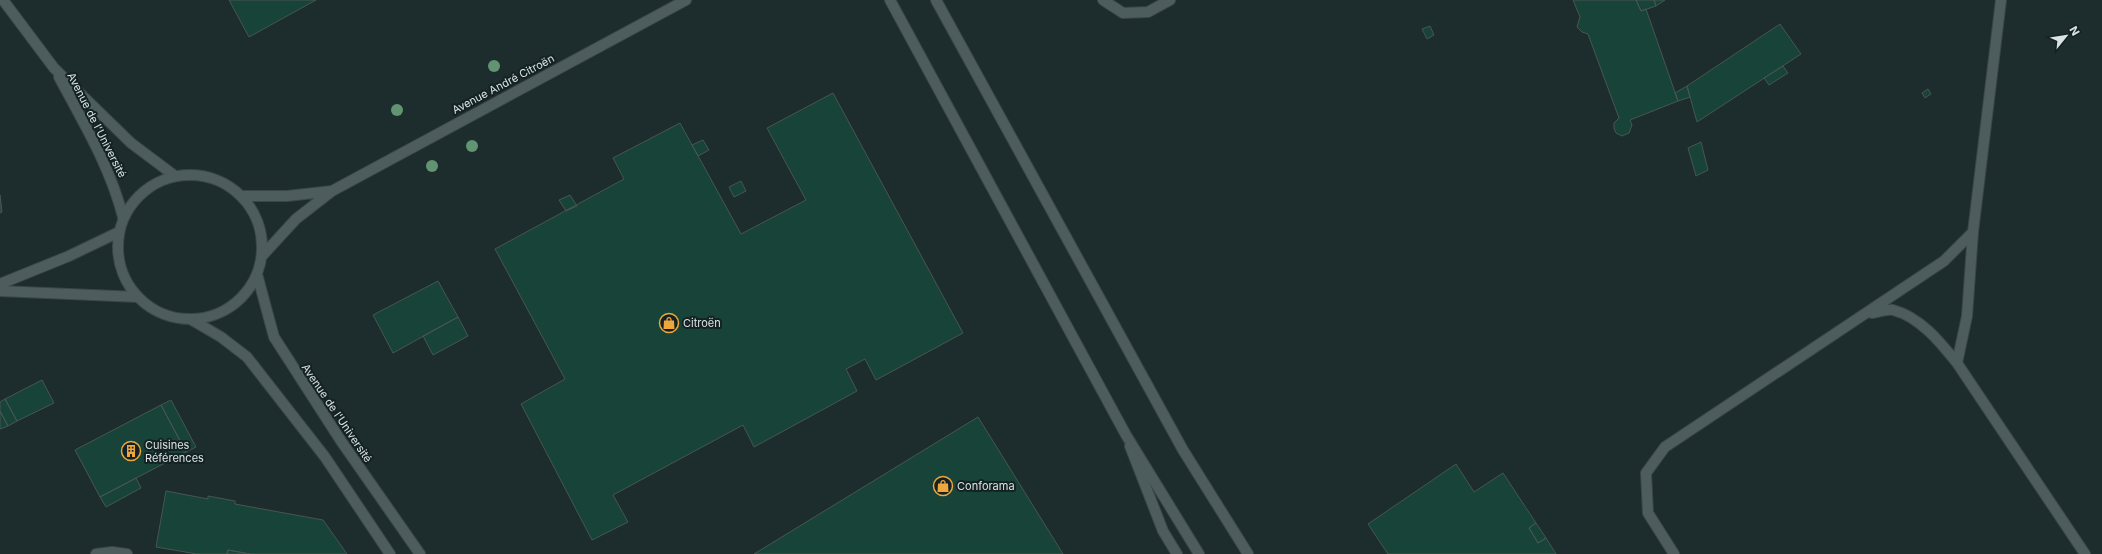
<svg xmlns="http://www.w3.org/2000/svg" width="2102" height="554" viewBox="0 0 2102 554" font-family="Inter,sans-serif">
<rect width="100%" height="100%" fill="#1d2c2d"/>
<path fill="#184339" stroke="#475651" d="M229,0H316L249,37Z
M1573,0H1636L1641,11L1646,9L1678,101L1630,120L1632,125L1629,133L1622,136L1616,133L1614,128V123L1619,118L1588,34L1582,32L1577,27L1580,17Z
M1636,0H1654L1656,6L1641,11Z
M1654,0H1665L1656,6Z
M1780,24L1801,54L1697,122L1687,86Z
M1430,26L1434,35L1427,39L1422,29Z
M1783,66L1788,73L1769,85L1764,78Z
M1687,86L1690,97L1678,101L1675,93Z
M1928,89L1931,94L1925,98L1922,93Z
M833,93L963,333L876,380L865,359L846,369L857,391L754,447L743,425L613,495L628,522L592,540L521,404L565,379L495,249L624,179L613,158L680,123L741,234L806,200L767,128Z
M703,140L709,150L698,156L692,145Z
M1701,142L1708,170L1696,176L1688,148Z
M741,181L746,191L734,197L729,187Z
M0,195L2,212L0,213Z
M570,195L577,206L566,211L559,200Z
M438,281L458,317L393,353L373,315Z
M458,317L468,336L433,355L423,336Z
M42,380L54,403L17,421L5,399Z
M5,399L17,421L8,426L0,411V402Z
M171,400L196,447L186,452L161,405Z
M161,405L186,452L100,497L75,450Z
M0,411L8,426L0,429Z
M978,417L1063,554H754Z
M1456,464L1474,492L1503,473L1536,523L1529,528L1538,543L1546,538L1556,554H1388L1368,524Z
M136,478L141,488L106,507L100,497Z
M166,491L208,499V496L235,501V504L323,520L347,554H250L228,550L227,554H197L156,547Z
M1536,523L1546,538L1538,543L1529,528Z
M228,550L250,554H227Z"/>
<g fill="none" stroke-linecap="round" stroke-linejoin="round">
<defs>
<path id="service" d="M1103,0L1123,13L1148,12L1170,0
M2001,0L1973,232L1967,316L1957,363L2085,554
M1872,313C1878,312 1887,309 1893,310C1920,317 1940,342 1957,363
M1130,446L1163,531L1177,554
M96,554L112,552L127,554
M1674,554L1648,513L1646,473L1665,447L1944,261L1973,232"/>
<path id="minor" d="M3,0L54,68L131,143L175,176
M59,77C83,122 110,166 123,217"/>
<path id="tertiary" d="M241,196H287L332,191
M262,256L296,219L332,191L686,0"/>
<path id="secondary" d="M890,0L1126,435L1199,554
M936,0L1183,450L1248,554
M118 247a72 72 0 1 1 144 0a72 72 0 1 1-144 0Z
M257,274L274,337L341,441L420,554
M0,284L69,256L119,232
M0,291L138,297
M192,320L221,337L247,357L325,457L390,554"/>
</defs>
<use href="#service" stroke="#3a4647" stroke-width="12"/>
<use href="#minor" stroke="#3a4647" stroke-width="12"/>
<use href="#tertiary" stroke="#3a4647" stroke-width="12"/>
<use href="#secondary" stroke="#3a4647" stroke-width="12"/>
<use href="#service" stroke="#4d5d5e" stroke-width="10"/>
<use href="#minor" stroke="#4d5d5e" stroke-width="10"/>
<use href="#tertiary" stroke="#4d5d5e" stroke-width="10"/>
<use href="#secondary" stroke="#4d5d5e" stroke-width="10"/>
</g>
<g fill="#639472">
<circle cx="494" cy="66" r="6"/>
<circle cx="397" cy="110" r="6"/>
<circle cx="472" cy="146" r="6"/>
<circle cx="432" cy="166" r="6"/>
</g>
<defs>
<symbol id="shop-ring" viewBox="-11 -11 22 22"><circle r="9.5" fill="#142223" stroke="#eea73d" stroke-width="1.5"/><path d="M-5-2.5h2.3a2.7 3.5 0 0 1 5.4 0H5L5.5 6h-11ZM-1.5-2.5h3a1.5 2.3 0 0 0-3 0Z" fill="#eea73d"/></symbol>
<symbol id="building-ring" viewBox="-11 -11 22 22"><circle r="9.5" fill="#142223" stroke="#eea73d" stroke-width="1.5"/><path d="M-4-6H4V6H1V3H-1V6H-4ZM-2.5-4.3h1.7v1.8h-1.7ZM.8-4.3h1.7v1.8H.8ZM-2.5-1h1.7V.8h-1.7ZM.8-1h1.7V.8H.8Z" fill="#eea73d"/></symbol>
</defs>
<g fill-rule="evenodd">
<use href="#shop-ring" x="658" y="312" width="22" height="22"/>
<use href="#building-ring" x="120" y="440" width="22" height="22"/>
<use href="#shop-ring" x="932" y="475" width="22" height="22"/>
</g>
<g text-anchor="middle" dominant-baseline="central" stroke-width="4" stroke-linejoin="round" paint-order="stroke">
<g font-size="11" fill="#dae3e4" stroke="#142223">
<text transform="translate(503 84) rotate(-28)">Avenue André Citroën</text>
<text transform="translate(97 125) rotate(63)">Avenue de l'Université</text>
<text transform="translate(337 413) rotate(56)">Avenue de l'Université</text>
</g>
<g font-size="11" fill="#dae3e4" stroke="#142223" text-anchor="start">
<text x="683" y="323">Citroën</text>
<text x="145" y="445">Cuisines<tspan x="145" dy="13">Références</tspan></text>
<text x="957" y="486">Conforama</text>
</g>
</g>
<g transform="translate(2066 36) rotate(60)" stroke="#142223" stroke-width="3" paint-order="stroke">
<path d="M0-3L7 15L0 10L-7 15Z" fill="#dae3e4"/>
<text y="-6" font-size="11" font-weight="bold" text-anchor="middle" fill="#dae3e4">N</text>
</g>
</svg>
